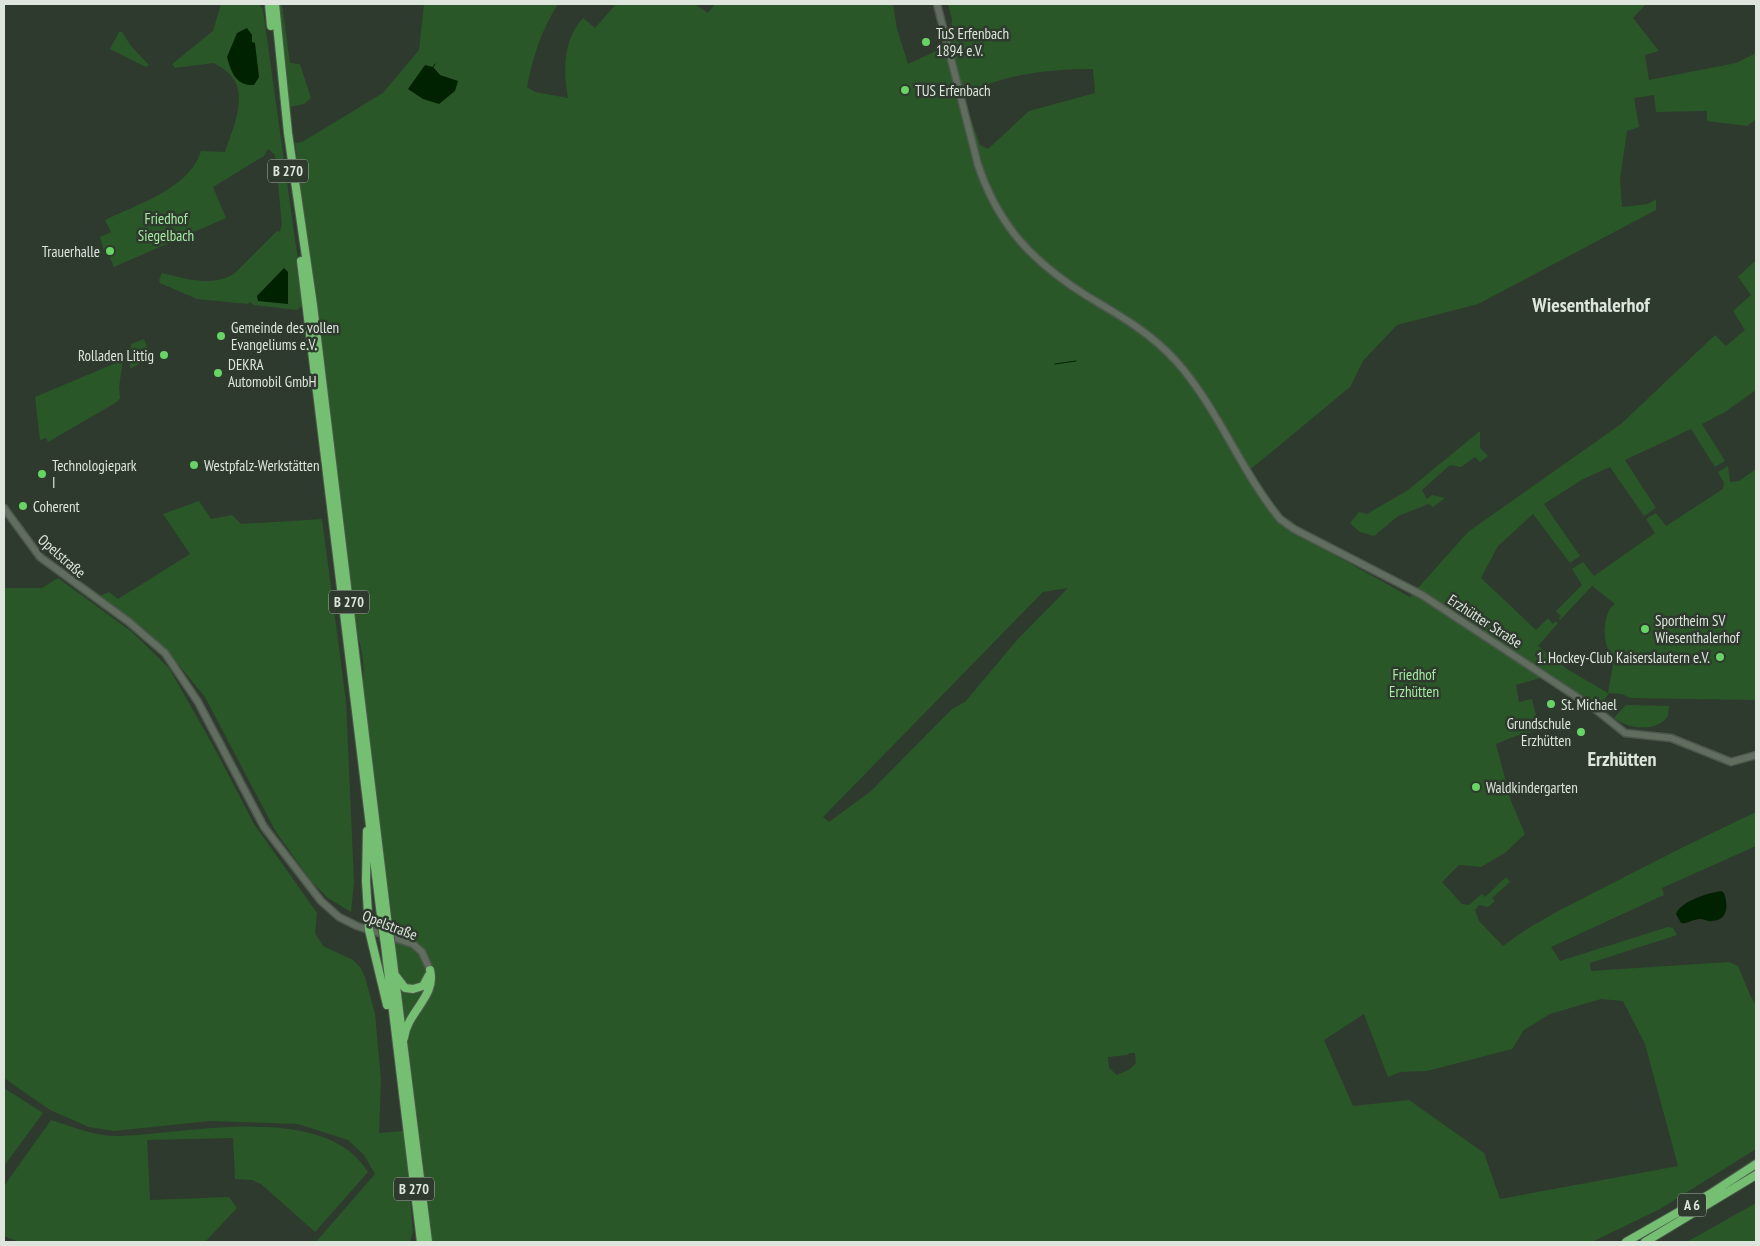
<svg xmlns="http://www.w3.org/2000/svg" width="1760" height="1246" viewBox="0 0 1760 1246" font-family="'PT Sans Narrow',sans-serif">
<rect width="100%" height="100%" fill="#2e3a2d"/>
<path fill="#2a5728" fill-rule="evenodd" d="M221,4H259L263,10L304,304L297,310L254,305L250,302L248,304L197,299L160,283L159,280L162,273C186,279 211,287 234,274L277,231L280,232L282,224L275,155L268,149L264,156L213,187L226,218L114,267L108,253L105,254L100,237L111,232L105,220C138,204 190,188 201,151L225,152C232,130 248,98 232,77C228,71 220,67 214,63L175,68L172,64L213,31Z
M278,4H282L290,63L300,64L311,98L304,104L290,107Z
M424,4H558C541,31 533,56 527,87L535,92L568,98C563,72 563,39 583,18L595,28L616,4H695L708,13L715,4H893L897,29L908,64L949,45L952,20L948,4H1646L1633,18L1659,51L1645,55L1649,80L1736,63L1754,54L1756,47V119L1747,126L1707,121V111L1656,112L1654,95L1634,98L1639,127L1627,131L1620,179L1622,207L1648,204L1656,199V210L1478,304L1397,325L1363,361L1350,387L1246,473L1265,504L1285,527L1410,597L1468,532L1621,424L1715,335L1726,346L1745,330L1733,311L1751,295L1738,277L1756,260V390L1725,412L1702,424L1725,461L1715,467L1691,429L1625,460L1656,508L1644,516L1610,467L1583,479L1544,504L1580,556L1570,563L1533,514L1498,546L1481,578L1536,630L1548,618L1553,624L1556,621L1558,623L1538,646L1567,669L1608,693L1614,659C1613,655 1610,653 1608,649C1602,637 1604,610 1615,604L1592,586L1560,620L1559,618L1561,616L1556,611L1582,585L1572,569L1583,562L1594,576L1655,533L1646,519L1656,513L1666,526L1723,489L1724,483L1718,472L1728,466L1730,482L1739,481L1756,469V700L1630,698L1622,694L1609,693L1599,708L1550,675L1516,685L1519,702L1532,699L1538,724L1551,721L1552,727L1516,736L1496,744L1511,801L1525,834L1506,852L1481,867L1459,865L1442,882L1462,904L1469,905L1482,894L1485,897L1506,877L1510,882L1492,898L1495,901L1488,907L1479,905L1475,910L1479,921L1503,946C1534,922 1570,905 1605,887C1655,861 1705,836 1756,812V846L1662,888L1664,895L1551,947L1560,961L1668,927L1673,928L1677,935L1590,963L1591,971L1729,962L1738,966L1750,995L1756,1005V1149L1660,1209L1592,1242H432L414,1110L415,1100L389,894L386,884L362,685C366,670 362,644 355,630L295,143L302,142L383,93L419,50ZM433,67L440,75L458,81H413ZM1093,69L1095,93L1029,111L988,149L980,145L963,96C1000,74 1050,69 1093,69ZM1068,588L1017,640L965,702L952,709L871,791L829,822L823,817L1043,592ZM1601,999L1623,1001L1645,1044L1678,1166L1500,1199L1484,1153L1409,1100L1353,1106L1324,1040L1364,1014L1388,1077L1400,1072L1427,1071L1512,1049L1524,1030L1550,1014ZM1130,1053H1135L1136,1063L1130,1069L1117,1075L1109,1068L1108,1057L1127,1055Z
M119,32H122L131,46L149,65L146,67L110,49Z
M144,339L151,357L130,369L131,344Z
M123,360L119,387L120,398L117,402L48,442L46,438L40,440L35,397Z
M1480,431V448L1488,456L1480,462L1475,457L1461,467L1450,465L1422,490L1427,499L1432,495L1445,498L1433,507L1429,504L1398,516L1374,536L1360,532L1350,523L1359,512L1367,514L1408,490Z
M199,501L211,519L232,515L241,524L322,519L346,701L354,882L351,912L328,898L312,882L276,832L205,697L164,647L142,627L97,597L109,592L118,599L190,554L163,514Z
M58,578L132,632L169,668L216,751L254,824L317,913L315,933L323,946L353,960L360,967L365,977L375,1014L381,1080L379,1133L404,1131L413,1232L410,1242H316L375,1174L364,1155L348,1140L298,1124L210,1121L114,1131L89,1127L50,1110L4,1078V588H42Z
M1626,705L1669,706L1668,716C1656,733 1629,729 1614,718Z
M4,1088L43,1113L4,1166Z
M51,1120C73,1127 97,1137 121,1136C189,1134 325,1101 368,1172L315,1232L261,1184L252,1180L235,1179L233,1138L147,1140L150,1200L229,1197L237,1208L205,1242H19L4,1236V1186Z
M1756,1203V1242H1686L1692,1239Z"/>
<path fill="#002201" d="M247,28L252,35V42L255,43L259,77L254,85C236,86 231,72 227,57L237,33Z
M425,65L433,67L440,75L458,81L455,91L439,104L423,99L408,89Z
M284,268L288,272V304L258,301L257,296Z
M1721,891L1724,893C1728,904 1729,920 1712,921C1708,922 1704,919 1700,919C1693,919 1688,924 1681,923L1676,914C1681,901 1708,893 1721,891Z"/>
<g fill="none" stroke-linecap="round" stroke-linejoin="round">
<path stroke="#002201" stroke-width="1" d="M433,67L435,64
M1055,364L1076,361"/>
<defs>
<path id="secondary" d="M937,4L978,165C999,227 1033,262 1087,296C1119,315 1151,333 1176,361C1218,408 1240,470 1280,519L1294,529L1422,595L1595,709L1625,733L1671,738L1731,762L1756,755
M4,508L40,557L129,622L165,653L198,702L264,827L321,901L339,917L357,926L413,944L422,952L430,970"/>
<path id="highway" d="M269,4L271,26
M275,4L288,133L313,305L388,926
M301,261L382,924
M367,831L366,881L369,930L387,1005
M385,945L421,1242
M391,946L428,1242
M395,975L405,988L413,989L423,986L429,975
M404,1038C407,1012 437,996 430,970
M1626,1242L1710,1194L1756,1164
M1645,1242L1756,1175"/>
</defs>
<use href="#secondary" stroke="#4e584e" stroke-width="9"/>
<use href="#highway" stroke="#4e584e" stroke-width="10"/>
<use href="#secondary" stroke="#606d5f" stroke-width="6"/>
<use href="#highway" stroke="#74bf71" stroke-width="8"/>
<defs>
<path id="highway-bridge" d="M382,924L385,945
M388,926L391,946"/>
</defs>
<use href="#highway-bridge" stroke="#4e584e" stroke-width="10" stroke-linecap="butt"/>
<use href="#highway-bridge" stroke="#74bf71" stroke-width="8"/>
</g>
<g fill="#67d465" stroke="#2e3a2d" stroke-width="2">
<circle cx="926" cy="42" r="5"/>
<circle cx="905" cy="90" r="5"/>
<circle cx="110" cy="251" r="5"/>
<circle cx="221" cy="336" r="5"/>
<circle cx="164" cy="355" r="5"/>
<circle cx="218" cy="373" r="5"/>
<circle cx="194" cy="465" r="5"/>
<circle cx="42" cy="474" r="5"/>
<circle cx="23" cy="506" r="5"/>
<circle cx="1645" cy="629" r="5"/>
<circle cx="1720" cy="657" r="5"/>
<circle cx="1551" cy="704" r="5"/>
<circle cx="1581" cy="732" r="5"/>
<circle cx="1476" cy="787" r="5"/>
</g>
<g text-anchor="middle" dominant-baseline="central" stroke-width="5" stroke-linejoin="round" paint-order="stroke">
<g fill="#2e3a2d" stroke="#a8b2a8" stroke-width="1">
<rect x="268" y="159.5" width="40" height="23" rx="4"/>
<rect x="329" y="590.5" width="40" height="23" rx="4"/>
<rect x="394" y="1177.5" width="40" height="23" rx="4"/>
<rect x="1678" y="1193.5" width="28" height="23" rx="4"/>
</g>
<g font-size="14" font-weight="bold" fill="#dde5dd">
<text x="288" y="171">B 270</text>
<text x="349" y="602">B 270</text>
<text x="414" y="1189">B 270</text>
<text x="1692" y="1205">A 6</text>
</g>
<g font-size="15" fill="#dde5dd" stroke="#2e3a2d" text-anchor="start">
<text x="936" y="33">TuS Erfenbach<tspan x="936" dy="17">1894 e.V.</tspan></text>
<text x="915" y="90">TUS Erfenbach</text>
<text x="100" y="251" text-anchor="end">Trauerhalle</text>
<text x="231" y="327">Gemeinde des vollen<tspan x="231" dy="17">Evangeliums e.V.</tspan></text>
<text x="154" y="355" text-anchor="end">Rolladen Littig</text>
<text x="228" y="364">DEKRA<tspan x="228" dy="17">Automobil GmbH</tspan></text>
<text x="52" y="465">Technologiepark<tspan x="52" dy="17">I</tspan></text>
<text x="204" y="465">Westpfalz-Werkstätten</text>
<text x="33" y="506">Coherent</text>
<text x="1655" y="620">Sportheim SV<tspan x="1655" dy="17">Wiesenthalerhof</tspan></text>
<text x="1710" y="657" text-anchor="end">1. Hockey-Club Kaiserslautern e.V.</text>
<text x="1561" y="704">St. Michael</text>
<text x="1571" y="723" text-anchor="end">Grundschule<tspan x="1571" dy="17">Erzhütten</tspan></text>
<text x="1486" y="787">Waldkindergarten</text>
</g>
<g font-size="15" fill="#a6eba2" stroke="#2e3a2d">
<text x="166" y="218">Friedhof<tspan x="166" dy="17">Siegelbach</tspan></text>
<text x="1414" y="674">Friedhof<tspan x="1414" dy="17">Erzhütten</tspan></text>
</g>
<g font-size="15" fill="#dde5dd" stroke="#2e3a2d">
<text transform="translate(62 556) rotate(41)">Opelstraße</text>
<text transform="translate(1485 621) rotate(33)">Erzhütter Straße</text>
<text transform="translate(390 925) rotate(21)">Opelstraße</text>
</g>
<g font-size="20" font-weight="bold" fill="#dde5dd" stroke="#2e3a2d">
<text x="1591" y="305">Wiesenthalerhof</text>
<text x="1622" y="759">Erzhütten</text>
</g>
</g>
<rect width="1760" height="1246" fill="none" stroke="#dde5dd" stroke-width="10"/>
</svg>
